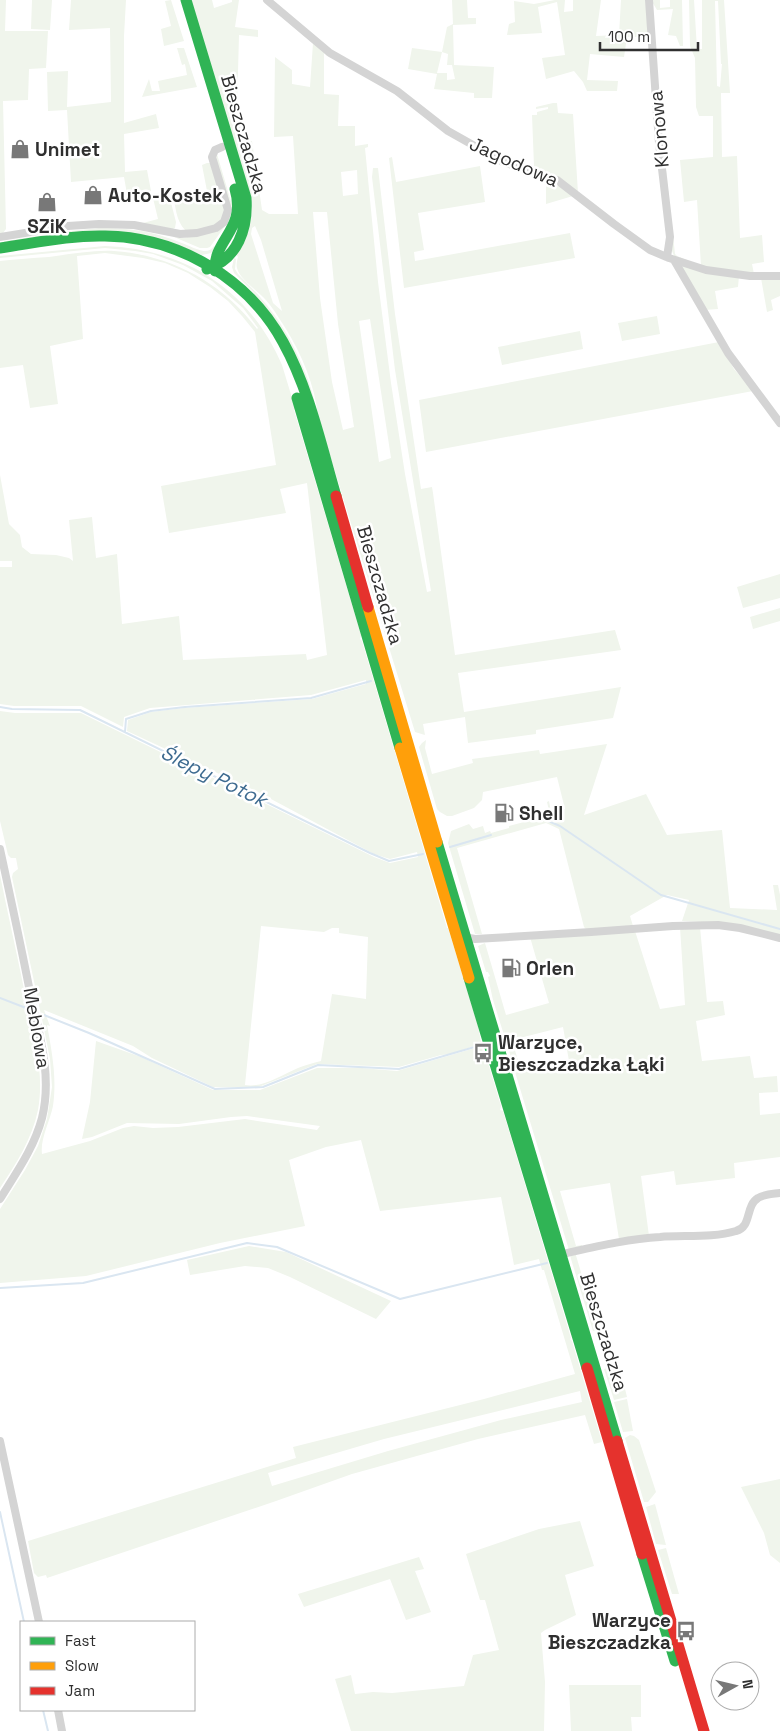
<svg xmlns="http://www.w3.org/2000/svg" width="780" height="1731" viewBox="0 0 780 1731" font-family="'Space Grotesk',sans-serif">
<rect width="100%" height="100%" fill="#fff"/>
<path fill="#f0f5ec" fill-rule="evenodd" d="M0,0H6L5,31H48L46,68L29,69L28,100L3,101L6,229L3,233L0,234Z
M32,0H52L50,30L31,29Z
M71,0H126L124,36V123L156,114L159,128L124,134L125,172L147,170L151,191L127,194L124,177L71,182L67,110L48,111L47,72L68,71L67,107L111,102L110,28L69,30Z
M171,0L184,41L164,46L161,29L171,26L165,1Z
M190,0H212L214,8L232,2V0H239L235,27L258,30V37L239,35L237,109L243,142L252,141L262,210L269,214H298L293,136L274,137L275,57L292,70V84L310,87L313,43L327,52V56L324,53V94L339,95L338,126H355V146L368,144V147L365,148L378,282L391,383L405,474L427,592L431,591L395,370L372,177L373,168H378L395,314L421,489L432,487L433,493L455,655L615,630L621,650L458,673L464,712L621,687L613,718L536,730V734L468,743L465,717L423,724L425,735L415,732L318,416C315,386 302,355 286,329C279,318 272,306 263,297C256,290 239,278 237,268C236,265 237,261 238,257L236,254L248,230ZM357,170L358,194L343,196L341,172ZM313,212H327L338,324L354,427L343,430L332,382L320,298ZM255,226L261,240L282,311L273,303L251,234L252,228ZM370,319L391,458L379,462L359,321Z
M452,0H467L468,18H476V24L453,25L454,65L494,67L492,98H474V93L434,89L437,74L408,69L412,48L442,52L447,27L453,24ZM442,52L448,54L447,65H452L455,79L447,80V73H437Z
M555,0H565L564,12L573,11V0H601L596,36L619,35L621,0H647L648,37H627L624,57L590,54L587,80L618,81L617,91H587L583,82L574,71L546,79L542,58L565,55L557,2L538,7L542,33L507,35L509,24L515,22L514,1L534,4Z
M651,0H660V8L670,7V0H682L683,46H680L676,36L668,35L673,9L657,10Z
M689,0H694L697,49H702V0H724L730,93H721L722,157L737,156L740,238L762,235L764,262L752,264L754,274L710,269L675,258L672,251L665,161L675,254L677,256L701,266L697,200L684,202L680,160L713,157V116H699L696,107L695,58L690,46ZM715,1H718L721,64H722L720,87L717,86Z
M177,48H184L197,87L142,97L149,79L152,91H160L158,81L187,75L185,64L182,65Z
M553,103H557L558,113L573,114L578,193L534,166L532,115H537V112L548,109V107L536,109V107Z
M217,154L232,205L230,219L210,247L207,248H200L174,237L183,238L218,231L229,218L216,156Z
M392,157L396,182L480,166L485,202L418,213L424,250L414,252L415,261L570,233L575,258L404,288L389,158Z
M207,163H210L225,209L223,218L217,225L190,231L185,230C176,221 175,205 173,192L181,191L189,195L207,191L202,165Z
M546,177L573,196L546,204Z
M168,191L176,222L175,228L170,230L143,223L158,219L152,194Z
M99,228C123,228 146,230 168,238C177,240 198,251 205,251C209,251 212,249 214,246L217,247L211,253L202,255L145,235L0,242L61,232Z
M105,246C186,249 250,290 282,365L364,634L295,409L294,410L361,635L360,639L362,641L447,928H448L478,1026L483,1053H485L501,1106L500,1110L503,1111L571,1338L570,1339L572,1341L602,1442L594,1444L585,1415L478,1439L352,1474L276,1501L47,1578L46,1575L38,1577L34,1573L28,1541L296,1458L293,1447L484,1399L575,1374L544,1270H542L539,1259L514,1265L501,1197L380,1211L361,1140L326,1147L289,1160L305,1226L220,1243L86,1276L0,1283V1209L25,1170L38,1146L47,1119L52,1087L50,1059L43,1024L12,877L13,873L18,869L16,858H11L8,855L0,821V711L15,713H81L374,857L390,863L418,857L417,852L390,859L374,854L256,791L127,731L128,720L151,712L184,708L312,699L366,684V680L311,695L150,708L124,717L123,727L81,706H14L0,704V567H12V561H0V475L9,524L20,535L22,547L31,554L56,555L69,558L73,561L69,520L92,517L96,558L117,554L122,624L179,616L183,660L306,654L307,660L327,655L307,483L280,489L286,513L169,533L161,486L276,465L255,332L242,316L228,301L210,287L188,273L165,263L143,258L105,253L77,256L83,339L50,346L58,404L30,408L23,365L0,368V261C16,259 33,258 49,257C71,254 93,250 114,251C171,255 223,283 257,329L258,328L243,308L212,281L183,265L153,254L135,251L105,248L0,258V256ZM261,926L324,932L332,928H339V933L368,937L366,999L332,994L321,1061C313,1063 305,1065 298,1068C281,1075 264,1088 245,1085ZM44,1010L133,1046L152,1058L213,1087L256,1088L317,1064L399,1067L441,1055L451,1054L474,1046L475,1048L397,1071L361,1068H317L260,1090H213L141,1057L96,1041L90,1102L82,1139L92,1137L127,1123L179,1124L231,1117L247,1116L320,1126L317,1130L245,1119L178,1127L153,1128L134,1126L123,1128L90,1141L42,1154C40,1139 50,1121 53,1106C57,1078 52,1052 47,1025L50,1026ZM580,1391L582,1402L501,1420L388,1451L272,1486L268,1473L384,1439Z
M234,258L236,259L235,269L238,274C272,307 290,333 307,377C311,389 316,401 316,415L307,390L253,292L234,273L232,267Z
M680,264L739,276L738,287L715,291L718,309L704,310Z
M780,277V296L771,300L773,310L767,312L761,278Z
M657,316L660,334L622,341L618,323Z
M580,331L583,349L502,365L498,347Z
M719,342L734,369L753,391L426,452L419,400Z
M780,574V598L743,608L737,587Z
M780,608V621L753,629L750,617Z
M426,740L425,748L432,774L473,763L472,759L539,750L540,754L607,744L584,815L646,794L667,835L722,830L730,908L777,910L773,885H778L780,895V935L722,923L682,921L689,900L667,895L630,916L633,926L586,929L584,927L559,829L546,823L457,848L482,934H475L448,843L451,831L469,824L473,829L483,826L485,833L490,831L491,833L509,828V826L550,815L547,802L549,801L551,812L565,809L557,777L483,792L482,800L474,808L452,816H447L440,812L437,809L419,747L422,743Z
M0,875C8,915 17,954 25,994C33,1032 45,1071 38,1110C32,1139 16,1164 0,1188Z
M680,927H700L707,1002L723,1001L725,1015L696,1021L702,1061L750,1056L754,1078L777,1076L778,1092L759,1093L760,1115L780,1113V1157L734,1163L735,1178L676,1185L674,1171L641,1176L649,1236L619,1239L610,1183L560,1191L576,1246L582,1245V1247L569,1250L515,1072L520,1067L522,1070L569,1061L563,1027L512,1040L519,1064L514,1067L493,1000L488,977L490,976L488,972H486L478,946L485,943L506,1015L549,1003L530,937L635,931L660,1009L685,1005Z
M249,1246L286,1252L391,1301L376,1319L290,1277L268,1268L245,1266L190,1275L187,1260Z
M575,1252L598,1330H601L593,1331L571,1259L570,1254Z
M619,1364L627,1397L614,1400L604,1369Z
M627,1399L633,1431L623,1432L614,1402Z
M630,1435L634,1436L639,1440L656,1492L648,1502H644L625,1438Z
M780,1479V1563L770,1555L764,1533L741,1487Z
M655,1504L666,1545L656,1544L646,1507Z
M580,1521L594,1566L565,1575L576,1615L545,1630L541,1633L545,1682L544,1731H351L335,1679L351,1675L355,1694L373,1692L392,1693L464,1686L473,1655L499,1650L485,1600H480L466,1554L539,1529Z
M666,1548L679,1594H672L658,1550Z
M419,1557L424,1569L415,1571L431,1612L406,1620L390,1579L304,1607L298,1594Z
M569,1685H641V1717H631L632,1731H571Z"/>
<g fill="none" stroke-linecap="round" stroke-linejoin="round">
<path stroke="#dae6f1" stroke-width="2" d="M0,707L12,709L80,710L370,853L389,861L423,854
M125,732L126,719L151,711L185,707L311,698L371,681
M546,820L560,826L661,895L780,929
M450,847L491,835
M0,998L26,1008
M44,1015L89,1033L215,1089L263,1087L318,1065L399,1069L478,1046
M0,1288L83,1283L247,1243L277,1247L400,1299L547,1263
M0,1512L24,1622
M43,1710L48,1731"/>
<path stroke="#d4d4d4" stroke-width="8" d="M267,0L330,53L397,91L448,131L503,162L557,180L614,224L650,250L669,258L706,270L750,276H780
M649,0L659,143L670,237L667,257
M0,237L68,226L99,224L134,225L180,234L197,233L216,228L224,222L228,210L212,157L215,150L222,147
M674,260L728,353L780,423
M0,849C10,895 20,941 29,987C38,1030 53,1074 42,1118C34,1148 16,1173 0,1199
M464,937L475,939L591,932L673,926L718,925L740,928L780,938
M562,1254C594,1247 627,1239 660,1237C683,1235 713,1238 736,1231C752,1227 745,1206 758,1198C764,1194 773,1194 780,1193
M0,1441L39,1622
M58,1710L62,1731"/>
<path stroke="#30b455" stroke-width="11" d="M186,0L246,198C248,228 238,259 207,269
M0,248C35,243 70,235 105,236C178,237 248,278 283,342C309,389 321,445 336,496
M215,271C213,239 247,230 235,189
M297,398L400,748
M437,842L617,1441
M469,978L587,1368
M642,1554L675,1661"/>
<path stroke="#ff9f0a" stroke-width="11" d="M368,607L437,842
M400,748L469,978"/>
<path stroke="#e5322d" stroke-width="11" d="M336,496L368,607
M587,1368L642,1554
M617,1441L704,1731"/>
</g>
<defs>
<symbol id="shop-bare" viewBox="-9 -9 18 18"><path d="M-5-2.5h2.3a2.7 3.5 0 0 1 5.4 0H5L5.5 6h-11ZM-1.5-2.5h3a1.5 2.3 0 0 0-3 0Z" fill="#787878" stroke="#fff" stroke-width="2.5" paint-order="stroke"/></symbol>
<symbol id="fuel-bare" viewBox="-9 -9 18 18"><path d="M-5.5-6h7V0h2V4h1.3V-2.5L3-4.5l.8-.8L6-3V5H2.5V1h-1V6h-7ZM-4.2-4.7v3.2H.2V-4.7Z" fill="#787878" stroke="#fff" stroke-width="2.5" paint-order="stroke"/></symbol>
<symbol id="bus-bare" viewBox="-9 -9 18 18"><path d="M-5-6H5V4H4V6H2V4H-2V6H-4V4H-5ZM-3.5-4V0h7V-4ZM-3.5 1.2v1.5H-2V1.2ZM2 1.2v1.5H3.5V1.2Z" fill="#787878" stroke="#fff" stroke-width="2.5" paint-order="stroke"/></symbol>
</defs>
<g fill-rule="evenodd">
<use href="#shop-bare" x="6" y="135" width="28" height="28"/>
<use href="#shop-bare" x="79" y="181" width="28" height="28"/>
<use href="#shop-bare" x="33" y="188" width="28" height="28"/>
<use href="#fuel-bare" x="490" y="799" width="28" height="28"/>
<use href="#fuel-bare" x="497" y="954" width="28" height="28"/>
<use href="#bus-bare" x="469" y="1039" width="28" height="28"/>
<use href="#bus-bare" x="672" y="1617" width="28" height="28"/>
</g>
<g text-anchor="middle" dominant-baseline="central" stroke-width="5" stroke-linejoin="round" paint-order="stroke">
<g font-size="19" fill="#2f2f2f" stroke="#fff">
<text transform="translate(659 129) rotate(-95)">Klonowa</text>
<text transform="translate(244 134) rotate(74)">Bieszczadzka</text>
<text transform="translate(514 162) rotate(24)">Jagodowa</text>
<text transform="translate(380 585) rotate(74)">Bieszczadzka</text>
<text transform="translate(37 1028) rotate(80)">Meblowa</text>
<text transform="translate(604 1332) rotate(73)">Bieszczadzka</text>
</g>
<g font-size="19" font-weight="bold" fill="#2f2f2f" stroke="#fff" text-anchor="start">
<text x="35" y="149">Unimet</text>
<text x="108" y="195">Auto-Kostek</text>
<text x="47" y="226" text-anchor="middle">SZiK</text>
<text x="519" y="813">Shell</text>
<text x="526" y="968">Orlen</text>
<text x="498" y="1042">Warzyce,<tspan x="498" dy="22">Bieszczadzka Łąki</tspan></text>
<text x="671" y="1620" text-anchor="end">Warzyce<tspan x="671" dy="22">Bieszczadzka</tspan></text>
</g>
<g font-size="20" font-style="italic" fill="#3e6b90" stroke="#fff">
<text transform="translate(214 776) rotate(26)">Ślepy Potok</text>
</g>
</g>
<rect x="20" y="1621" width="175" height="90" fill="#ffffff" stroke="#acacac"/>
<rect x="30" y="1637" width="25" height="8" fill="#30b455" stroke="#acacac"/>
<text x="65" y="1646" font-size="15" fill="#2f2f2f">Fast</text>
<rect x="30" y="1662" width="25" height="8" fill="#ff9f0a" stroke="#acacac"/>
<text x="65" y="1671" font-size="15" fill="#2f2f2f">Slow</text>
<rect x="30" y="1687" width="25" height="8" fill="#e5322d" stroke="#acacac"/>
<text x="65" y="1696" font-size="15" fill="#2f2f2f">Jam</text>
<g transform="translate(735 1686) rotate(82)"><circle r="24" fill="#ffffff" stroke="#acacac"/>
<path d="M0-4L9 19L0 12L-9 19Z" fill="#787878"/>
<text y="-8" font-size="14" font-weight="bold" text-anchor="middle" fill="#2f2f2f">N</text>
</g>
<path d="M600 42v8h98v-8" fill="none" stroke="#2f2f2f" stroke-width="2.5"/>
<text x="608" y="42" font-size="15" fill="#2f2f2f" stroke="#ffffff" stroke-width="4" paint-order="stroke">100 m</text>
</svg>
